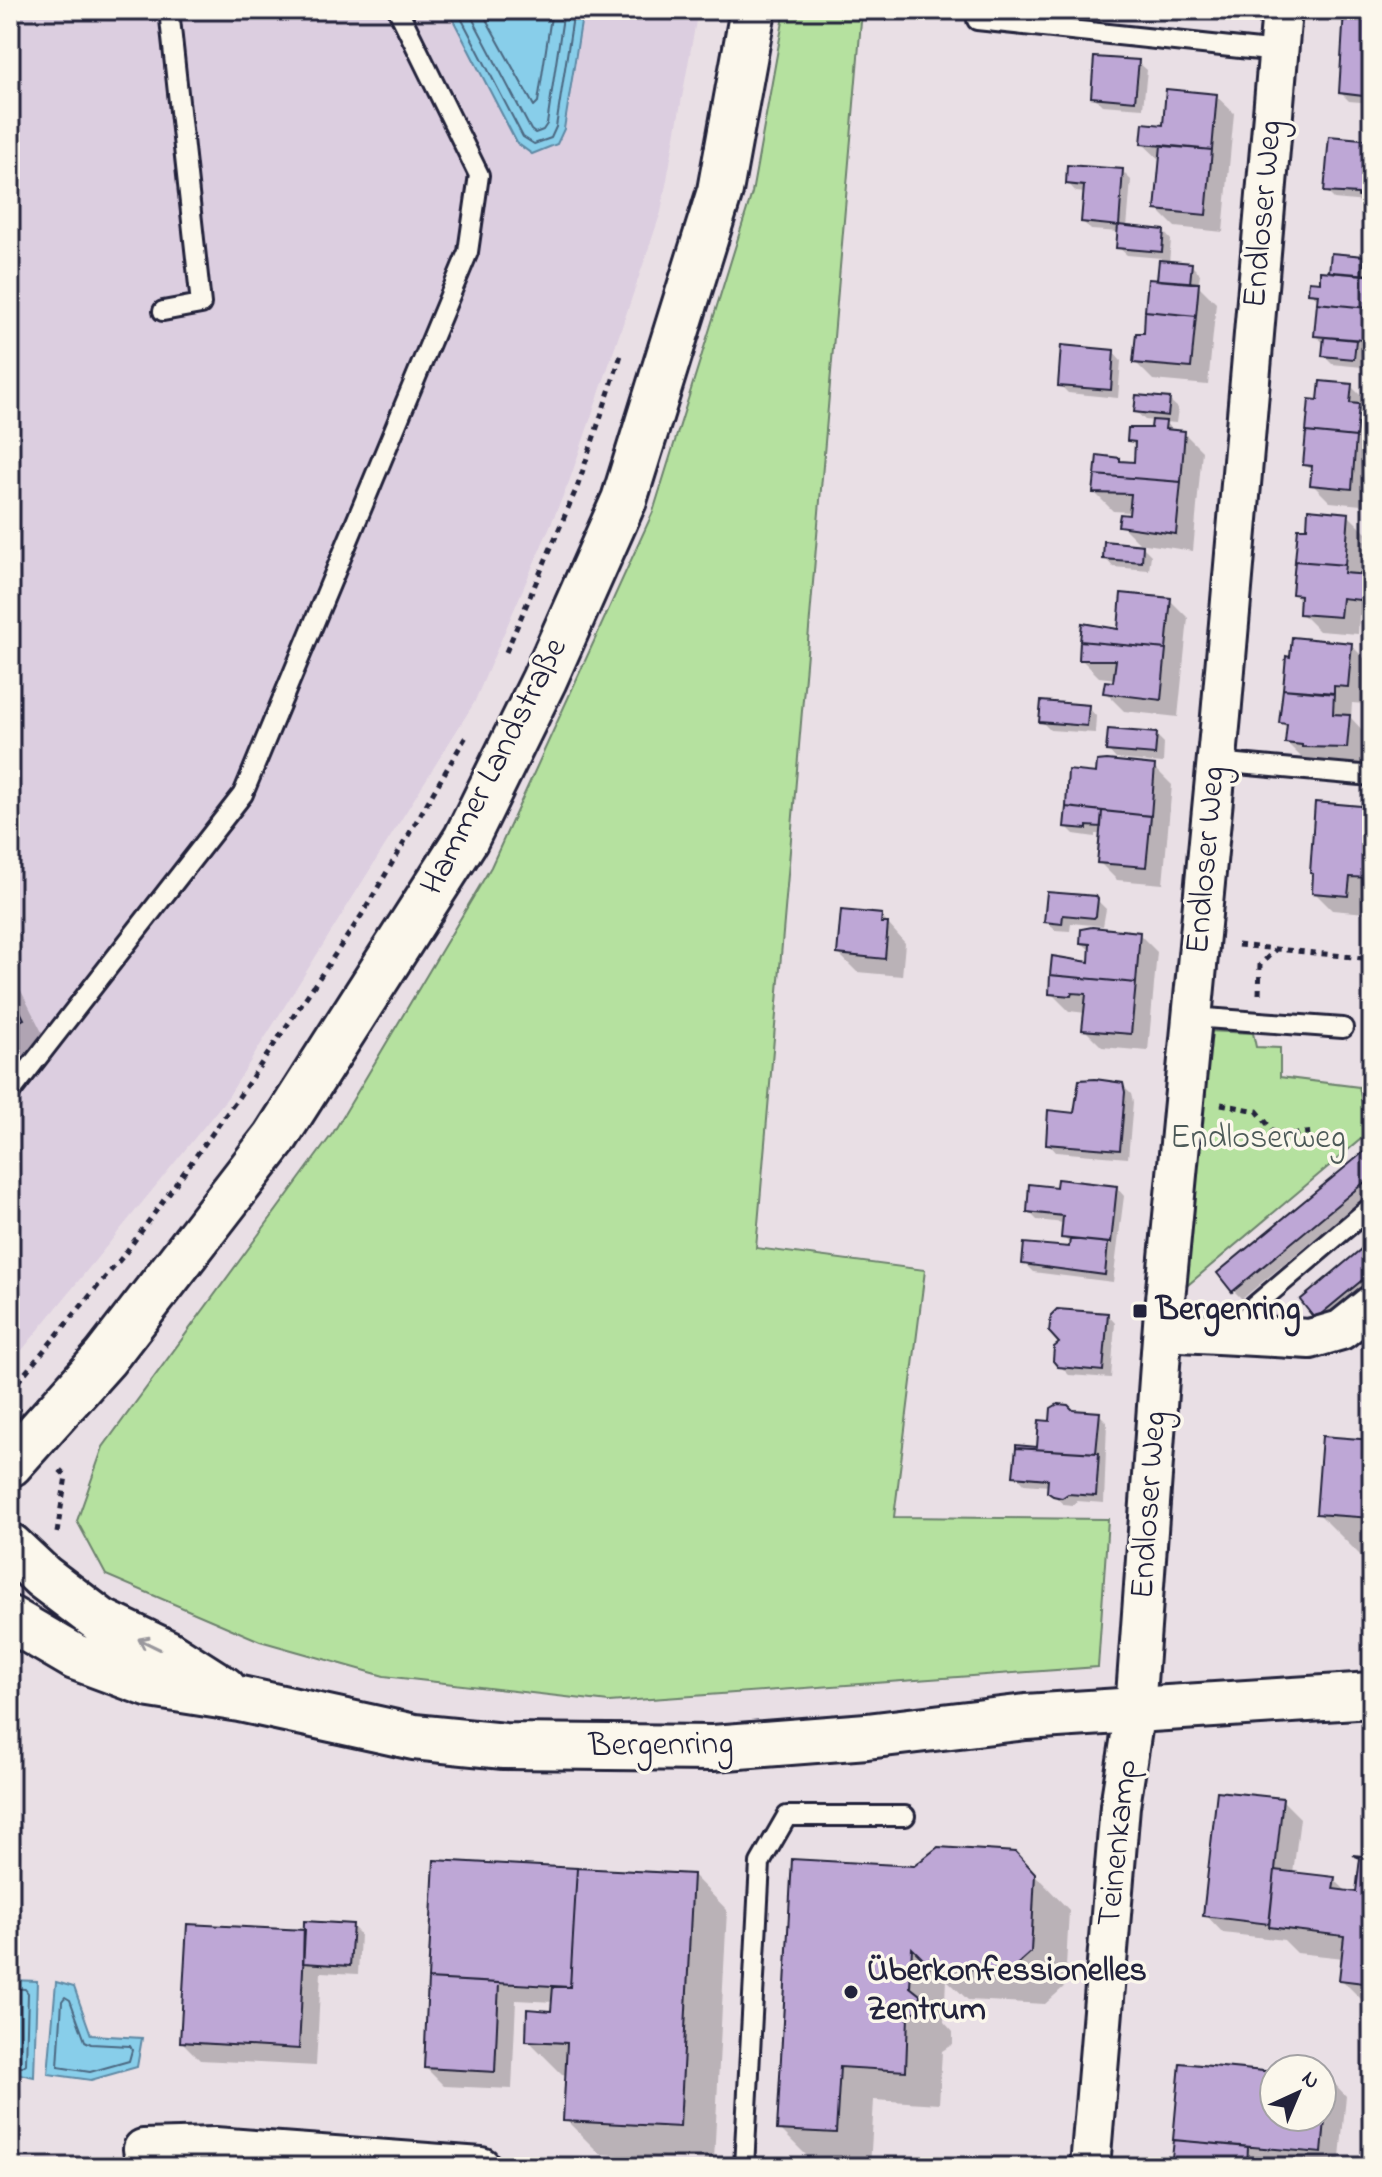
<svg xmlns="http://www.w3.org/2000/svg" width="1382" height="2177" viewBox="0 0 1382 2177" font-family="'Indie Flower',sans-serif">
<rect width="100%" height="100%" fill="#e9dfe5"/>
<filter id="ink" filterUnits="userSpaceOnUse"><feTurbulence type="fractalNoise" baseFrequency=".0125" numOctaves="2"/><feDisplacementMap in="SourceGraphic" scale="16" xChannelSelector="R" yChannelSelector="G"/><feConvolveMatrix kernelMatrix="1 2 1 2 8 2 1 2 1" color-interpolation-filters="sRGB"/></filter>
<g filter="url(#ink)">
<path fill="#dccee0" d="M10,10H698L661,212L569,482L474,703L228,1097L10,1365Z"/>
<path fill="#b5e19f" stroke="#6c826d" stroke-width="2" d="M785,10H862L756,1248L925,1270L894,1517L1108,1519L1098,1667L609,1702L384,1676L260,1641L106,1575L77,1521L103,1447L333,1133L491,867L653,512L752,193Z
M1205,1031L1253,1033L1256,1047L1280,1048V1077L1359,1087L1368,1133L1176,1295Z"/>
<path fill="#88ceea" stroke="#5f89a4" stroke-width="2" d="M448,10H583L564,129L557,144L532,154L517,143Z
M10,1980L37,1981L34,2077L10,2072Z
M56,1982L74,1987L91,2035L142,2038L137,2067L91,2080L48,2074Z"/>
<path fill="#0003" d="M1346,10H1372V103L1349,101L1341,93Z
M1138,62L1147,70L1143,108L1102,105L1093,96Z
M1216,96L1234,113L1223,232L1175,227L1157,209L1161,161L1143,144Z
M1372,142V205L1366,202L1334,199L1326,191Z
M1122,171L1131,180L1127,228L1163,231L1171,240L1169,263L1191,265L1200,274L1198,285L1216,303L1208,385L1153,380L1135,362L1145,335L1159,282L1161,258L1127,255L1118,247L1120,232L1091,230L1083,222L1085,193L1076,192L1068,183Z
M1363,258L1371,266L1372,357L1363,356L1362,367L1332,364L1324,356L1325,344L1316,336L1319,301L1310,292L1331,274Z
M1113,352L1121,361L1118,398L1068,393L1060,385Z
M1351,386L1369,404L1368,416L1372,420V506L1330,502L1312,484L1313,472L1305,464L1319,403Z
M1169,400L1178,408L1176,423L1164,422L1175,432L1184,433L1202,451L1193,551L1139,543L1151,555L1149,570L1113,567L1105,558L1142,546L1121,525L1131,517V512L1113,511L1095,493L1119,460L1123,463L1135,465L1137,448L1129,440L1152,430L1153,421L1145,420L1136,412Z
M1348,515L1366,533L1363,576L1372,580V616L1359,615L1358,634L1319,631L1301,613L1302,601L1294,593L1309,530Z
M1170,600L1188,618L1178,717L1124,711L1106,693L1115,684L1116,679L1099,677L1081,659Z
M1351,645L1369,663L1365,704L1352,703L1351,718L1367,735L1364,766L1322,765L1319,762L1305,761L1287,743L1288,729L1281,722Z
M1088,707L1096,716L1095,733L1050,730L1041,721Z
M1156,735L1164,743L1163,763L1116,759L1108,750Z
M1154,767L1172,785L1163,884L1117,880L1099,862L1102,834H1095V837L1074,834L1066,826L1070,772L1098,775Z
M1317,805L1372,809V894H1367L1366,913L1332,910L1314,892Z
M1095,898L1106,909L1103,926L1071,923L1070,931L1055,930L1046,921Z
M881,916L905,943L902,976L857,972L839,954Z
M1139,934L1157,952L1148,1051L1102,1047L1084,1029L1086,1013L1069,1011L1051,993L1090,965L1092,952L1082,943Z
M10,969L49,1046L10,1066Z
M1122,1085L1131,1094L1133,1102L1128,1158L1056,1152L1048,1143L1076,1115Z
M1372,1148V1191L1242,1299L1233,1290Z
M1116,1187L1124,1196L1113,1282L1033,1272L1024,1263L1070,1249L1071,1245L1063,1237L1064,1223L1037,1220L1029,1212L1058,1189Z
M1372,1243V1287L1325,1326L1317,1317Z
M1107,1314L1115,1323L1111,1378L1069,1375L1060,1366Z
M1099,1414L1107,1422L1104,1503L1077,1501L1072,1505L1063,1504L1049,1491V1486L1024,1484L1016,1475L1039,1449L1052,1423Z
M1372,1442V1560H1365L1318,1513Z
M1282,1800L1300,1818L1293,1874L1334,1879L1348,1893L1358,1894L1372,1859V2006H1368L1341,1979L1344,1958L1297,1953L1284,1940L1223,1933L1206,1915Z
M1015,1854L1069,1910L1065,1986L1045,2004L968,2000L946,1979L944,2022L953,2032V2044L942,2051L939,2104L874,2100L870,2167L814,2163L780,2129L915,1868Z
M436,1862L693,1875L727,1910L714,2160L600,2154L566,2120L568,2075L562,2074L528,2040L553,2013L554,2002L516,2000L512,2089L444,2086L426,2068Z
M352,1926L360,1934L358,1974L321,1972L316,2066L200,2060L182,2042L306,1933Z
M1182,2065L1274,2073V2117H1322V2078H1329L1346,2096L1339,2167L1266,2164L1265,2167H1173Z"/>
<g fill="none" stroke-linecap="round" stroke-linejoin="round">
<path stroke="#4b6781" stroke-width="2" d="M457,10L523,137L534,144L551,138L556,127L574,10
M468,10L531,130L535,133L543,130L547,124L564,10
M481,10L534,106L538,102L552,10
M10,1988L25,1989L28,1993L26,2064L22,2067L10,2065
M65,1997L70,2000L85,2041L91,2044L130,2046L132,2050L129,2061L90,2072L58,2067L62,2001Z"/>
</g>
<path fill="#bea7d6" stroke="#22223b" stroke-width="2" d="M1344,10H1372V97L1339,93Z
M1094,57L1139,60L1135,101L1091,97Z
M1166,89L1217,94L1212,150L1141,144L1143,123L1163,125Z
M1329,136L1372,140V199L1358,197V194L1324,192Z
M1161,145L1212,150L1206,215L1155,210Z
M1067,165L1123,169L1119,226L1081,222L1084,186L1066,184Z
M1118,225L1164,230L1162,252L1116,248Z
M1331,253L1364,256L1362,275L1329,272Z
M1159,260L1192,263L1190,283L1157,280Z
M1320,271L1370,275L1368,308L1317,303L1318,294L1308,293L1309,281L1320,282Z
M1148,279L1199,283L1196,316L1145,311Z
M1317,303L1368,308L1364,340L1314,336Z
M1145,311L1196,316L1191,368L1133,363L1136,333H1144Z
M1324,337L1356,340L1354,359L1322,356Z
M1061,345L1114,350L1111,390L1058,386Z
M1320,381L1352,384L1350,403L1359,404L1356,437L1306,432L1309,399L1318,400Z
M1136,395L1170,398L1168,416L1134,412Z
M1152,420L1166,421L1165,429L1185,431L1181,482L1095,475L1097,455L1120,458V461L1134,462L1135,442L1127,441L1128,428H1151Z
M1306,432L1356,437L1352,489L1310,485L1312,466L1303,465Z
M1095,475L1181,482L1176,534L1118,526L1120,514L1129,515L1131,494L1093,493Z
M1308,509L1349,513L1345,565L1295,561L1298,528H1307Z
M1104,541L1143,545L1142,562L1103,559Z
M1295,561L1345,565L1344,573L1369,575L1367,593L1360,600L1342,598L1340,617L1299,614L1300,595L1292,594Z
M1121,593L1171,598L1166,649L1080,641L1082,623L1118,629Z
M1292,637L1352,643L1348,687L1334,686V694L1283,689L1286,656L1290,657Z
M1080,641L1166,649L1161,700L1103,693L1105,681L1113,682L1116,660H1079Z
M1283,689L1334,693L1333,714L1350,715L1347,748L1302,747V745L1285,743L1287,724L1279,723Z
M1041,701L1089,705L1087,726L1039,722Z
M1108,729L1157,733L1155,755L1106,751Z
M1107,760L1155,765L1151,816L1066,807L1068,770L1096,773L1097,761Z
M1315,802L1372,807L1370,878L1350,877L1348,896L1312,893L1313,874L1310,873Z
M1066,807L1102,811L1101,827L1087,826V829L1064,827Z
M1102,811L1151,816L1146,867L1097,863Z
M1047,892L1096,896L1098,899L1096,916L1094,918L1063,915L1062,924L1044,922Z
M841,910L882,914L881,923H888L885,959L837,954Z
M1092,927L1140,932L1136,983L1050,975L1052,956L1089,962L1090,944L1080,943L1081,929Z
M1050,975L1136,983L1131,1034L1082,1030L1086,994L1072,993L1071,996L1049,994Z
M10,992L24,1019L10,1026Z
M1095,1079L1123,1083L1125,1092L1120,1150L1046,1144L1048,1110L1074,1113L1079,1080Z
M1372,1145V1176L1232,1292L1217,1273Z
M1057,1179L1117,1186L1111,1243L1061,1238L1063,1216L1027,1212L1029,1184L1056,1187Z
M1070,1239L1108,1243L1105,1275L1022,1264L1024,1243L1069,1247Z
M1372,1240V1272L1315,1319L1300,1300Z
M1057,1309L1108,1313L1103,1371L1058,1367L1053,1361L1054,1347L1059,1343L1049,1332L1051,1315Z
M1058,1404L1068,1405L1073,1410L1100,1412L1096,1453L1016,1448V1445L1037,1447L1039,1420L1050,1421L1051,1408Z
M1322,1436L1372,1440V1518L1316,1514Z
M1016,1448L1099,1453L1096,1496L1068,1494L1062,1498L1053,1496L1047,1492L1048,1479L1013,1476Z
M1217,1791L1283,1798L1269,1924L1203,1916Z
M938,1847L1016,1852L1035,1873L1031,1952L1010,1971L931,1967L912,1948L910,1987L920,1995L919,2009L908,2016L906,2071L840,2067L836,2133L777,2130L792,1859L914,1866Z
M1353,1855L1372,1857V1984L1339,1980L1344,1936L1269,1927L1275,1870L1335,1877L1333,1889L1356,1892L1360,1858Z
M434,1860L577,1868L570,1987L428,1979Z
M577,1868L693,1874L680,2127L563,2121L567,2043L526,2041L527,2009L551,2011L553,1986L570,1987Z
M304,1921L353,1924L350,1966L303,1963Z
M187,1924L305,1930L299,2049L180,2042Z
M428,1979L499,1983L495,2072L424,2068Z
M1180,2063L1274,2072V2117H1322V2076H1329L1322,2153L1173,2140Z
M1174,2140L1248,2147L1247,2167H1171Z"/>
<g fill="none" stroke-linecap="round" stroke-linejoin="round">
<defs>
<path id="lane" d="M978,10L977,20L1278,52
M163,311L201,304L169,10
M1216,762L1372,776
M1192,1017L1343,1028
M10,1093L243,794L468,252L479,175L398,10
M1234,1335L1252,1308L1372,1206
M744,2167L760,1863L787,1816H905"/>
<path id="street" d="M1163,1331L1310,1339L1341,1330L1372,1305
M143,2149L215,2147L481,2167
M1090,2167L1120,1806L1135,1710L1164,1310L1221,716L1282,10"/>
<path id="secondary" d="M10,1464L105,1358L275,1138L466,839L544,680L624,500L720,191L753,10
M10,1546L43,1577L101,1621L166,1652L224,1689
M10,1619L75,1657L151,1685L240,1699L414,1737L504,1746L713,1748L867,1736L1026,1717L1372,1695"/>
</defs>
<use href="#lane" stroke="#22223b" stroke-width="24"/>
<use href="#street" stroke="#22223b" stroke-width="44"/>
<use href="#secondary" stroke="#22223b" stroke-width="50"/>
<path stroke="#22223b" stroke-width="5" stroke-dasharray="6 6" stroke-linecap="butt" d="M506,652L578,485L622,352
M1238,945L1372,959
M1259,994L1260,965L1275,950
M1221,1104L1257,1111L1277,1136L1315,1132
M10,1391L124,1255L238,1098L363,913L468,733
M57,1533L66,1476L60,1470"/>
<use href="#lane" stroke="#fbf7ec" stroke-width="18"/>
<use href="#street" stroke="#fbf7ec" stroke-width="38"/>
<use href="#secondary" stroke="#fbf7ec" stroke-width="44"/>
</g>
<defs><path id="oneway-shaft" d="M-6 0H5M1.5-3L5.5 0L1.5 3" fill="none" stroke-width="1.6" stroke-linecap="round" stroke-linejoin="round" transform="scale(2)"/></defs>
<use stroke="#99979c" href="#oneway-shaft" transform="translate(149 1644) rotate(-154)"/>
</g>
<g fill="#22223b" stroke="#fbf7ec" stroke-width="3">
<rect x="1132" y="1303" width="16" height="16" rx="4"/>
<circle cx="851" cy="1992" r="8"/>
</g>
<g text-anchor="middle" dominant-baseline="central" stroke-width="7" stroke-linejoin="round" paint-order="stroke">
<g font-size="34" fill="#22223b" stroke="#fbf7ec">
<text transform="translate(1264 214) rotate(-85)">Endloser Weg</text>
<text transform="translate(495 767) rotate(-63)">Hammer Landstraße</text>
<text transform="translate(1207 860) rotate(-85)">Endloser Weg</text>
<text transform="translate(1150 1505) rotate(-86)">Endloser Weg</text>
<text transform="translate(661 1746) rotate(-1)">Bergenring</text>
<text transform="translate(1119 1843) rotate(-84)">Teinenkamp</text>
</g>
<g font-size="34" fill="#4e5b59" stroke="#fbf7ec">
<text x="1258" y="1139">Endloserweg</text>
</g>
<g font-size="34" font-weight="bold" fill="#22223b" stroke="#fbf7ec" text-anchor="start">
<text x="1156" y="1311">Bergenring</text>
<text x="867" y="1972">Überkonfessionelles<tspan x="867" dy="39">Zentrum</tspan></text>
</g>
</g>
<rect width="1382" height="2177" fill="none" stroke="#fbf7ec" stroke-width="40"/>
<rect x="20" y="20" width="1342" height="2137" fill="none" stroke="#22223b" stroke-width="3" filter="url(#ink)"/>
<g transform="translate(1298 2093) rotate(44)"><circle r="38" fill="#fbf7ec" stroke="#a4a2a5" stroke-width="2"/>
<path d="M0-6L14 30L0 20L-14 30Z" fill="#22223b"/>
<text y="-12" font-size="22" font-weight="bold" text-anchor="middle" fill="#22223b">N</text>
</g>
</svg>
